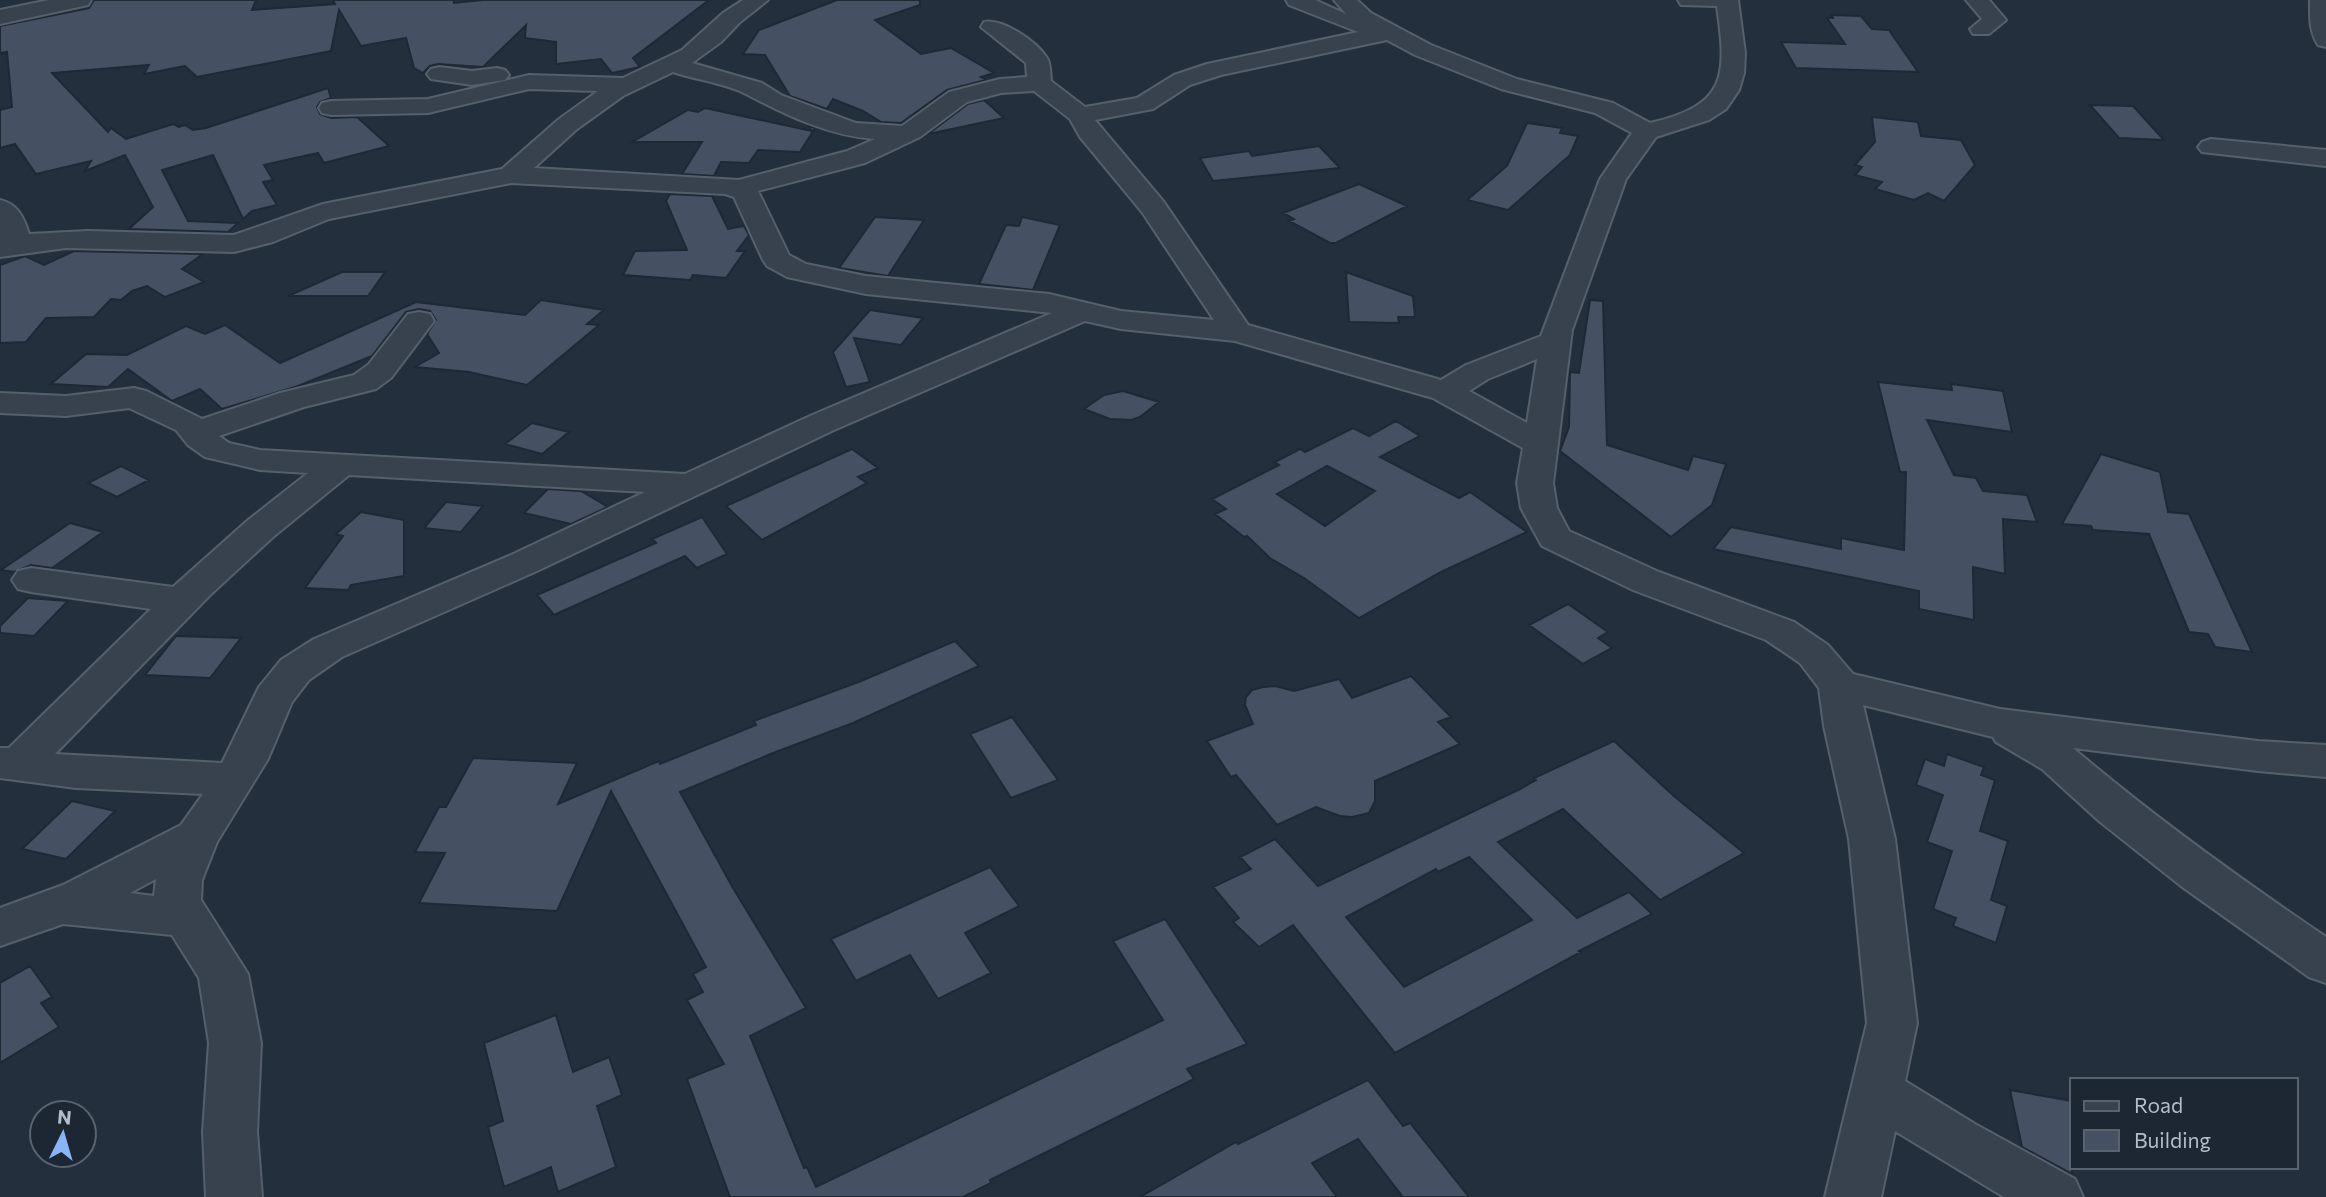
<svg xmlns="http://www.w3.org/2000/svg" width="2326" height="1197" viewBox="0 0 2326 1197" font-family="Commissioner,sans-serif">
<rect width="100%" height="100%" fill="#242f3e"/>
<path fill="#455162" stroke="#1f2835" stroke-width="2" fill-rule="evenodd" d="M94,0H256L252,10L335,4L333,0H454V3L483,0H709L633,58L640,67L612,73L601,59L556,64V42L525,38L526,25L483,67L438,64L430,66L423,73L414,68L406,38L361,46L339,10L331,51L197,77L185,66L144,74L149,65L52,73L108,132L111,128L126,139L173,124L179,127L185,125L193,130L206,128L328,88L331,98L320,102L317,107L320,114L331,118L357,117L389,146L324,163L318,153L264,165L273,180L263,182L277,205L252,211L243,219L213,155L162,170L188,221L238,223L228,232L129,229L153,207L125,155L85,171L91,161L36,174L15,144L0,148V110L12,107L7,52L0,53V26L89,8Z
M837,0H920V5L875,20L921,54L951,48L994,73L981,77L986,80L947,90L901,123L881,122L863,111L833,99L827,109L790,96L765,55L743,54L759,30Z
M1831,15L1861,16L1872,29L1889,30L1918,72L1796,68L1781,42L1845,44L1827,18H1833Z
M984,100L1004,118L928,134L968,104Z
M2090,105L2133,106L2164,140L2119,138Z
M705,108L812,131L809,126L815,128L800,152L758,150L749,163L721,162L714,176L682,174L702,142H632L688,110L698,112Z
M1872,117L1918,122L1921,136L1961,140L1975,165L1944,201L1928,193L1914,200L1875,189L1882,182L1855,175L1862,167L1855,165L1875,142Z
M1527,123L1562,128L1560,133L1578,136L1570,155L1508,210L1467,200L1507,166Z
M1319,146L1340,168L1213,181L1200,158L1249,151L1252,156Z
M1359,184L1407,206L1336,243H1330L1289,221L1294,219L1283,213Z
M670,194L712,196L728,229L744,226L749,235L737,251H745L726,278L693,275L690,280L623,275L635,251L687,250L666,201Z
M875,217L924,220L888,276L839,268Z
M1022,217L1060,225L1033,290L979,284L1006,225L1019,226Z
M74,251L203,254L182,269L204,282L165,297L147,286L132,291L121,300L111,299L94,317L46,318L26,342L0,343V265L25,256L44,265Z
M342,272H385L368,296H288Z
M1346,272L1413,296L1415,317H1398L1399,323L1349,322Z
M541,300L604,310L587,324L599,325L527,385L469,372L415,367L439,353L427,334L436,320L430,311L419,309L406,312L372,356L298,386L222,409L200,389L172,401L128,369L108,387L51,384L86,354L127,355L186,326L205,334L225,325L280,363L416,302L525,315Z
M1590,300L1603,301L1607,445L1688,470L1693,456L1726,464L1712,505L1671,537L1560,451L1569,427L1570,372L1579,373Z
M870,310L923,318L901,345L854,338L870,382L846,387L833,352Z
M1878,382L1952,390L1951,384L2003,391L2012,432L1927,420L1954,475L1976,478L1983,491L2027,495L2037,522L2003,519L2005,574L1973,567L1974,620L1919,609V591L1713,549L1731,527L1841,549V538L1904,550L1906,472H1900Z
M1123,391L1159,402L1140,417L1131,420L1110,419L1084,409L1104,395Z
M1396,421L1420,436L1380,457L1459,498L1470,492L1527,532L1441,572L1359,618L1304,578L1270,558L1247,536L1244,537L1215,514L1226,509L1212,499L1279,465L1275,462L1300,449L1305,452L1353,428L1369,436ZM1327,466L1375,491L1325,526L1277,494Z
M532,423L569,432L542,454L505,444Z
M852,449L878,468L858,477L867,483L762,540L726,506Z
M2101,454L2160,472L2168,512L2189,514L2252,652L2215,647L2208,634L2189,632L2149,534L2093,530L2091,526L2062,524Z
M121,466L149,480L117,497L88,483Z
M548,489L581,491L608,507L571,524L524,513Z
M446,502L483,506L461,532L424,528Z
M361,512L404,520V576L351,585L348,590L305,588L343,536L336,534Z
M702,517L727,554L697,568L685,556L554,615L537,595L656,543L652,539Z
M70,523L103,532L52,568L31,565L14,572L1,570Z
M28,598L68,601L34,636L0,633V626Z
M1568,604L1608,632L1598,638L1612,648L1583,664L1529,625Z
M176,636L241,638L210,678L145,675Z
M955,641L979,666L853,723L773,753L680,792L733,888L806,1008L750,1036L804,1168L807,1167L816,1187L1163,1020L1113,941L1165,919L1247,1044L1187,1069L1194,1079L990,1180L991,1183L963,1197H730L687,1079L724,1064L687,1000L703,992L693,974L706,967L611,791L557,911L419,903L445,853L415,852L439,807H446L473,758L577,763L558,804L659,761L660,764L756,725L754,721L861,681Z
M1411,676L1451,717L1438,722L1460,744L1375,781V801L1369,813L1352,817L1340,816L1316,807L1277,825L1236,775L1231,777L1207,741L1253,724L1245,705L1246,697L1252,690L1263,687L1275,686L1294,691L1339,679L1352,698Z
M1012,717L1058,780L1011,798L970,734Z
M1614,741L1675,797L1744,853L1660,900L1563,809L1498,842L1577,918L1629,892L1652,914L1579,951L1581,952L1395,1053L1293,925L1259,947L1233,922L1239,918L1213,887L1251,869L1240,857L1275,839L1318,886L1520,789L1536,780L1534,778ZM1469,857L1532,920L1404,987L1346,917L1436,869L1438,872Z
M1947,754L1984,767L1981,775L1995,780L1980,831L2008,841L1991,900L2007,906L1996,943L1953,926L1956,918L1933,909L1952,851L1927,842L1943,795L1916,785L1925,759L1944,766Z
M72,801L115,811L66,859L22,849Z
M990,867L1019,906L965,933L991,973L938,999L910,955L856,981L831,939Z
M30,966L52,997L41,1003L59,1027L0,1063V983Z
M556,1015L573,1072L609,1057L622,1095L597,1106L616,1167L558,1192L551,1167L504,1187L488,1127L503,1121L484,1043Z
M1368,1080L1403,1126L1410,1123L1469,1197H1403L1358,1139L1312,1163L1337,1197H1140L1236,1142L1238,1144Z
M2010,1090L2072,1101V1174L2022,1147Z"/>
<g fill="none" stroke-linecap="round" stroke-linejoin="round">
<defs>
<path id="minor" d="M49,0H91L88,5L0,24V10Z
M743,0H768L739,23L721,42L692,63L762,83L781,95L856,123L902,126L949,92L1000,79L1027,77L1026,63L981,27L984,22C1003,18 1037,42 1047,58C1051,64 1050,73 1051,81L1085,107L1137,98L1174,75L1207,64L1358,32L1289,5L1286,0H1315L1346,14L1334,0H1357L1371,13L1431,45L1517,79L1613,103L1650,123C1727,105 1727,77 1717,6L1681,5L1678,0H1738L1745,53L1744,73L1739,90L1726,109L1709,120L1656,137L1626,179L1572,330L1553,483L1557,508L1569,531L1659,572L1794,622L1828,645L1853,674L2000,709L2258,741L2326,745V777L2258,771L2073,748C2154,817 2239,878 2326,937V983L2309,977L2181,886L2099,821L2042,769L1996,742L1993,737L1863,705L1895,839L1917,1023L1905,1081L1975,1124L2075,1179L2083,1197H2004L1895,1131L1881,1197H1825L1867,1023L1849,839L1824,726L1819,688L1800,663L1766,640L1633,590L1542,546L1521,508L1517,483L1523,448L1433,398L1235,341L1121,329L1085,321L834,430L537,571L342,657L309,680L292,702L268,759L217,842L202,880L201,900L248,974L261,1043L257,1132L262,1197H206L203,1132L209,1043L199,978L172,935L63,924L0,946V908L63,885L181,825L203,794L76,788L0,778V748H9L151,609L31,592L18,589L12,580L18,571L31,568L173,587L247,521L308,473L260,470L205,457L188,445L176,430L129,408L66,416L0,413V393L66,396L134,388L146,391L202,419L280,393L354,375L369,364L408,314L419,312L430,314L434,321L391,378L376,389L304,407L219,436L229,443L260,450L685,474L810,416L1052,313L866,294L787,277L767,266L763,260L734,197L725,194L511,183L329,219L273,242L234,252L66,248L0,257V200C18,204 24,218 29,234L88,231L234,235L323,204L502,169L559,119L598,91L529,89L428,113L331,115L322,113L319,108L322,103L331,101L428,99L529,75L623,78L682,50L723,13ZM1387,40L1415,55L1501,89L1595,113L1632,133L1600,179L1541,336L1466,365L1441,380L1248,325L1163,201L1095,120L1153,109L1190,85L1221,75ZM673,72C696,80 725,83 746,94C786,115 829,136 875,139L847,151L739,180L534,168L577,129L623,96ZM1034,91L1070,119L1080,137L1142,212L1214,320L1121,311L1049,294L866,276L806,264L789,255L758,191L865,163L920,137L967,102L1001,93ZM1537,359L1527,423L1469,391L1488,379ZM349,475L645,492L511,555L314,639L281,660L259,687L222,763L55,754L210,595L273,537ZM156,879L154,896L130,893Z
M1966,0H1989L2006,20L1989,34H1973L1970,29L1982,19Z
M2310,0H2326V47L2318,45C2309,31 2310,16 2310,0Z
M439,67L472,71L497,68L505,70L509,75L505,80L472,85L431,79L427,74L431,69Z
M2211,139L2326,150V166L2202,152L2198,147L2202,142Z"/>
</defs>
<use href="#minor" stroke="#565f6c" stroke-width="4"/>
<use href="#minor" fill="#38414e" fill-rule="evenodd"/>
</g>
<rect x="2070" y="1078" width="228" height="91" fill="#1d2633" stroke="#59626f" stroke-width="2"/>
<rect x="2084" y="1101" width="35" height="10" fill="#38414e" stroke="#59626f" stroke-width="2"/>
<text x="2134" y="1113" font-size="21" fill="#b4bcc9">Road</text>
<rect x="2084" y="1130" width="35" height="21" fill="#455162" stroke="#59626f" stroke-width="2"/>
<text x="2134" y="1148" font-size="21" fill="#b4bcc9">Building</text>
<g transform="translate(63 1134) rotate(5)"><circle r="33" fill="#1d2633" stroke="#59626f" stroke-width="2"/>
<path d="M0-5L12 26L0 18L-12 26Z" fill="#8ab4f8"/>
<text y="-10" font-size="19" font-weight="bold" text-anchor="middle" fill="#b4bcc9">N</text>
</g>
</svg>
